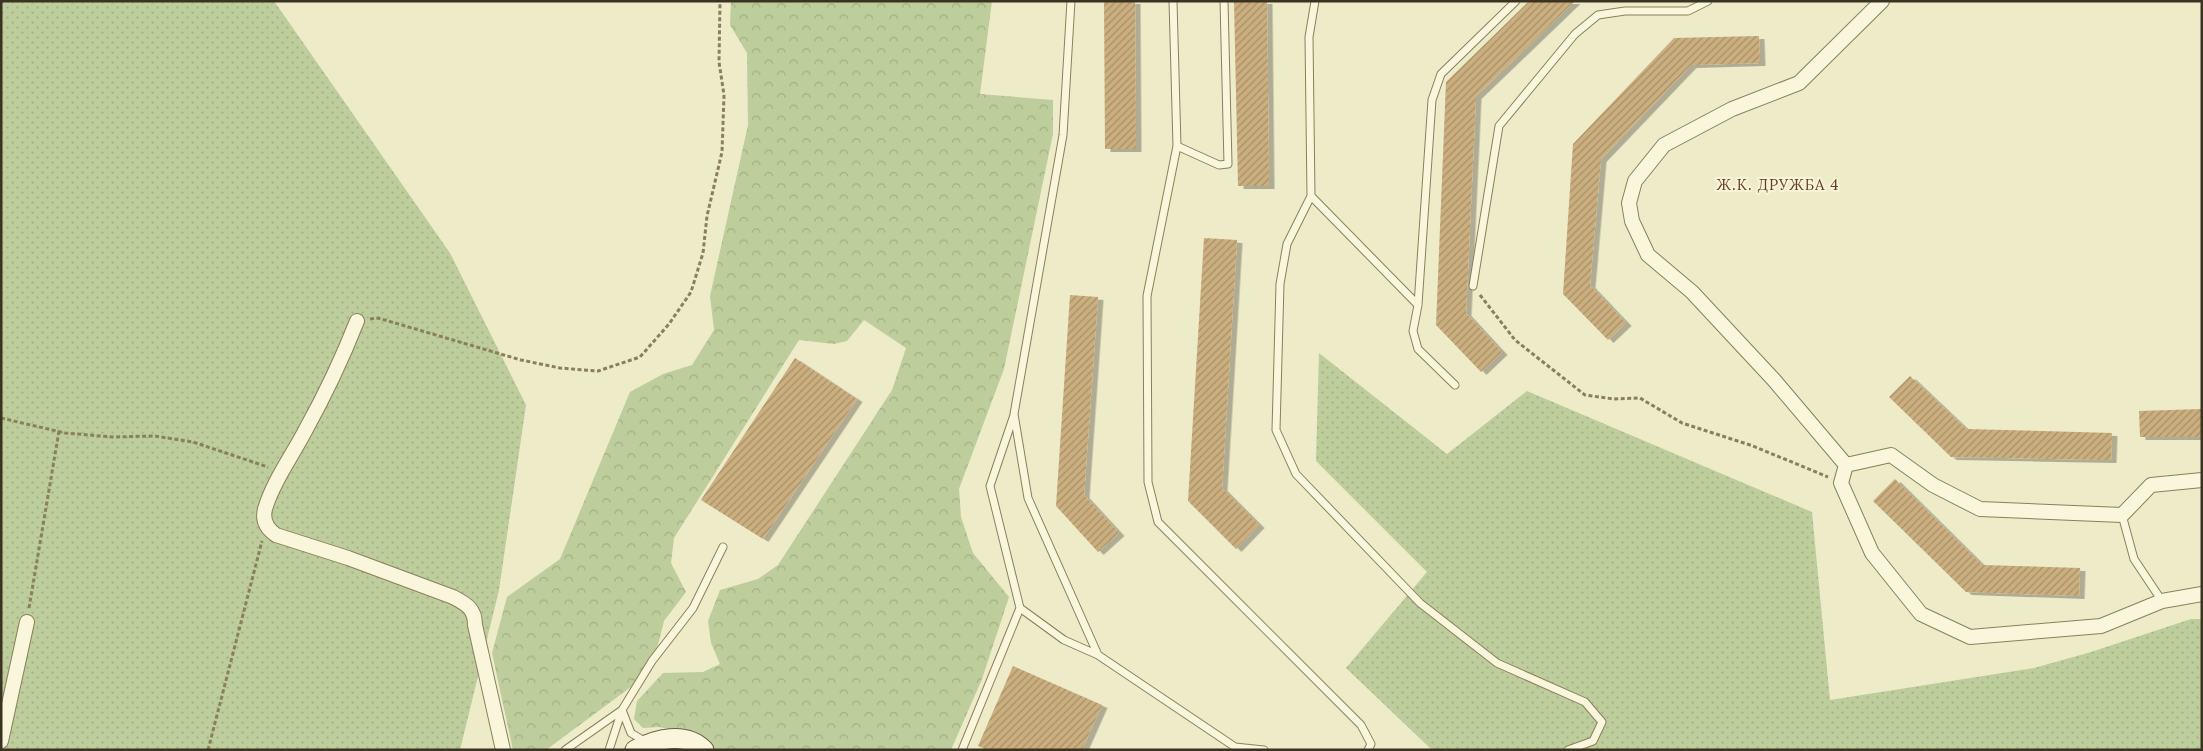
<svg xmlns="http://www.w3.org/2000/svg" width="2203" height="751" viewBox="0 0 2203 751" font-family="Lora,serif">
<defs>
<pattern id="grass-dots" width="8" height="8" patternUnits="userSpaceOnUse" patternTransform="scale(1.25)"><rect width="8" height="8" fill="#bdcd9c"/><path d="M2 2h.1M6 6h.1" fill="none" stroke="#a3b086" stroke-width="1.8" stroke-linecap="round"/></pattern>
<pattern id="forest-crowns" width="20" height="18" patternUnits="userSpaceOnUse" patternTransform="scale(1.25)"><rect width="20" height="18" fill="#bdcd9c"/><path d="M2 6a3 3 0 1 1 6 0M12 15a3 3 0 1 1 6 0" fill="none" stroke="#a3b086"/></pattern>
<pattern id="building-hatch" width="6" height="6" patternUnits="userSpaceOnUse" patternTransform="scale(1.25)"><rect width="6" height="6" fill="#cbaf7f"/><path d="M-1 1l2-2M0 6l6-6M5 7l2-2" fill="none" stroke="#a68f68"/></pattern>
<filter id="shadow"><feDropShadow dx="5.5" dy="3" stdDeviation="0" flood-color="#0004"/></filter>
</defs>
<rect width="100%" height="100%" fill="#eeebc8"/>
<path fill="url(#grass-dots)" d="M1,1H274L450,253L526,405L499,590L460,750H1Z
M1319,353L1447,454L1527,391L1812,512L1830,700L2034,668L2091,652L2191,619H2202V750H1432L1346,668L1427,572L1316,461Z"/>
<path fill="url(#forest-crowns)" d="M731,1H992L980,94L1053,100V134L1004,369L959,489L961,517L973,553L1009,597L982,679L951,750H713L701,736L659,727L643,728L634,719L637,701L663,673L703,672L720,664L711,643L708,621L720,590L758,579L778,565L892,390L906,348L864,320L847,341L834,344L799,340L674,538L671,563L686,592L664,621L651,672L546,750H513L492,653L507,597L560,559L630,392L663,374L692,365L714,330L710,296L748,125L747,53L730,25Z"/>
<path fill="url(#building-hatch)" filter="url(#shadow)" d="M1104,1H1135L1136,149H1105Z
M1234,1H1267L1269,186H1238Z
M1529,1H1575L1476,96L1466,313L1502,352L1481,372L1436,325L1446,82Z
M1759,36L1760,63L1691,65L1601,159L1590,285L1626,323L1608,340L1563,294L1573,144L1674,38Z
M1204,238L1237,240L1222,488L1259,525L1236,549L1188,501Z
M1070,295L1098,297L1084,495L1119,533L1098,552L1056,506Z
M795,358L857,399L763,539L701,500Z
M1910,376L1966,429L2112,433L2111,460L1951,457L1889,397Z
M2202,409V437H2140L2139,411Z
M1895,479L1982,565L2080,568L2079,596L1966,592L1873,501Z
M1013,666L1102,705L1082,750H987L978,746Z"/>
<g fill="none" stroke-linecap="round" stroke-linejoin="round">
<defs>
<path id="lane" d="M1071,1L1063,135L1014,414L1028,498L1098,655L1235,747L1264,750
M1173,1L1177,146L1147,296L1148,482L1158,522L1361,725L1371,744L1368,750
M1315,1L1309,37L1311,196L1287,244L1280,284L1276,430L1296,474L1420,603L1497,663L1585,702L1602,722L1593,741L1568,750
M1177,146L1219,165L1228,164L1224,1
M1311,196L1418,305
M1473,286L1499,126L1575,34L1598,15L1625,11H1688L1708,1
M1455,385L1418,349L1413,331L1418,305L1432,100L1441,74L1516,1
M1014,415L990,486L1020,608L1064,640L1098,655
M2122,515L2134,559L2162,601
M565,750L622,710L631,733L646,742
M609,750L622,710L652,661L693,608L723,547
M962,750L1020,608"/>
<path id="street" d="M357,321C342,359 325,395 305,431C292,456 273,482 265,509C262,521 267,529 276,535L348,558L453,597C466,604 475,608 475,625L503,750
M1846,465L1774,380L1692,292L1648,255L1632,221L1629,203L1635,181L1664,145L1732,109L1799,83L1882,1
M1846,465L1841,483L1872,553L1921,614L1970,637L2101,626L2162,601L2202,594
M1846,465L1891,455L1933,485L1980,509L2122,515L2151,485L2202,480
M1,741L27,622"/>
<path id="secondary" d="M635,750C656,739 685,731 704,750"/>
</defs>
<use href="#lane" stroke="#8a7f5d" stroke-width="9"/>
<use href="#street" stroke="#8a7f5d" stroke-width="16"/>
<use href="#secondary" stroke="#6c6040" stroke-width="21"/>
<path stroke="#8a7f5d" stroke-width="3" stroke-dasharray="4 2.5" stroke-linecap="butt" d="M1480,295L1515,340L1585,395L1614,399L1640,398L1682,423L1753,446L1828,477
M370,319L378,318L521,360L560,368L598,371L640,357L669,324L691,292L703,253L707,216L722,152L724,95L719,62L720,1
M1,418L65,433L113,437L155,436L193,442L268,467
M29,608L59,431
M208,750L262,541"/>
<use href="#lane" stroke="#f9f6dc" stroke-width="7"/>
<use href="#street" stroke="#f9f6dc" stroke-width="14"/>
<use href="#secondary" stroke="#f9f6dc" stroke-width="19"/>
</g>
<g text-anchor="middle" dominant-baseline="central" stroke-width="4.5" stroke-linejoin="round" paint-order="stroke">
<g font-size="15" letter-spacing="1" fill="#673e21" stroke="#f6f3d8">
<text x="1778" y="184">Ж.К. ДРУЖБА 4</text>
</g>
</g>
<rect width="2203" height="751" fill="none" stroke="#3b3321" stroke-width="5"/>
</svg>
